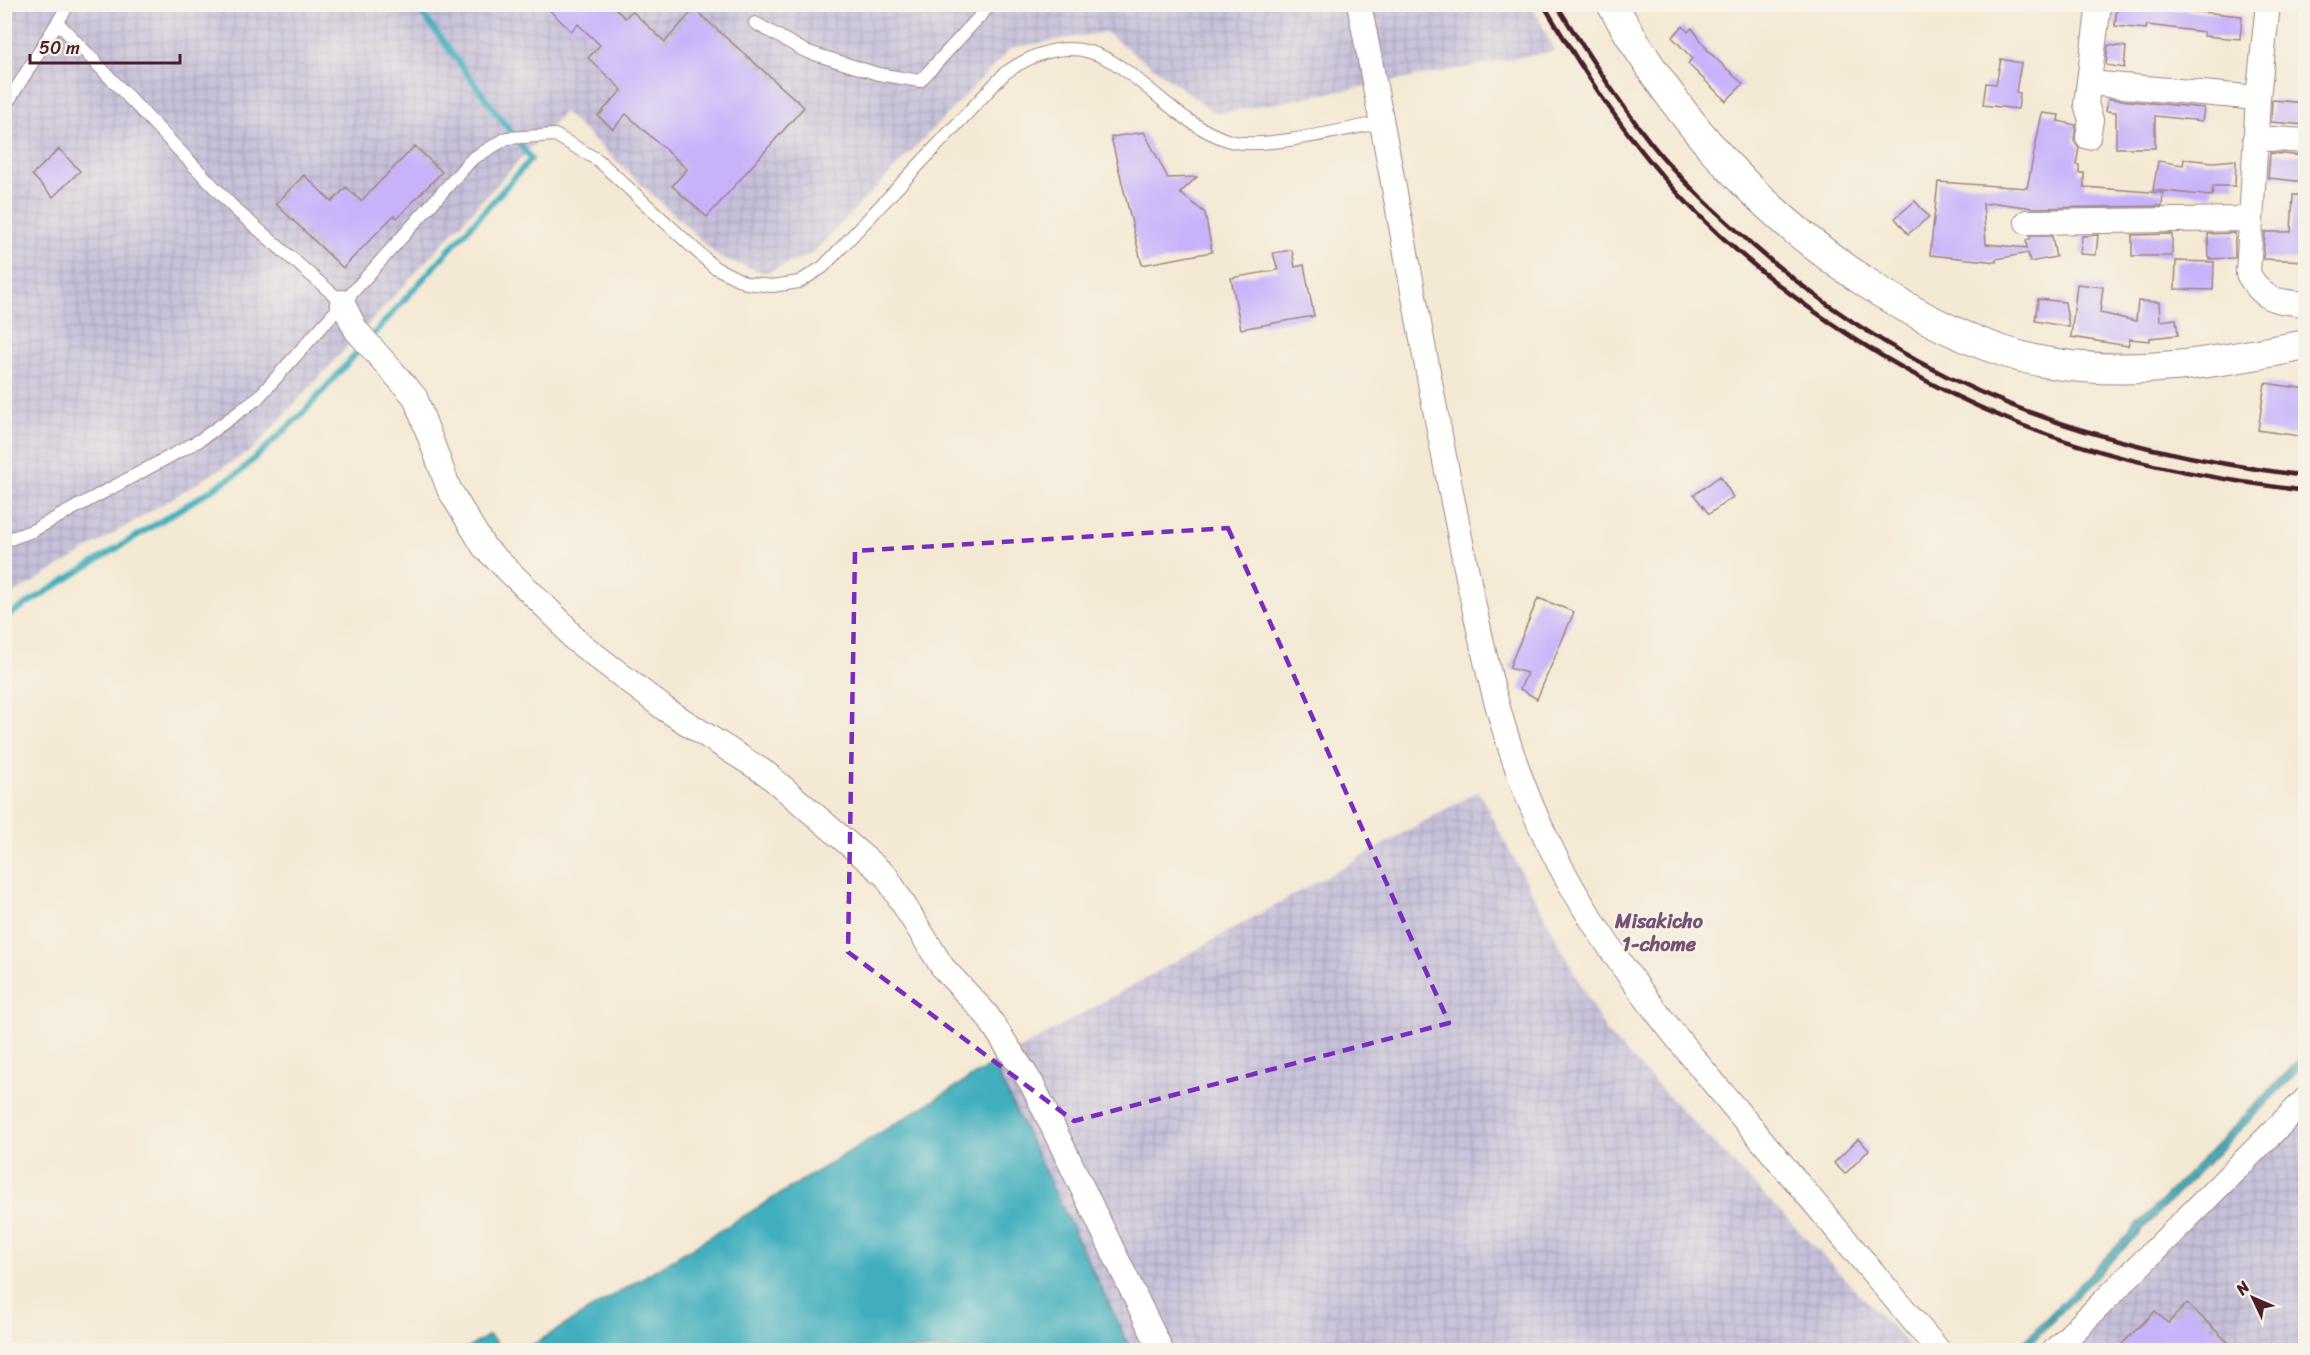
<svg xmlns="http://www.w3.org/2000/svg" width="2310" height="1355" viewBox="0 0 2310 1355" font-family="Sriracha,sans-serif">
<defs>
<pattern id="industrial-grid" width="8" height="8" patternUnits="userSpaceOnUse" patternTransform="scale(1.5)"><rect width="8" height="8" fill="#c6c0da"/><path d="M0 4h8M4 0v8" fill="none" stroke="#aca5bb"/></pattern>
</defs>
<rect width="100%" height="100%" fill="#f7f3e8"/>
<filter id="ink" filterUnits="userSpaceOnUse"><feTurbulence type="fractalNoise" baseFrequency=".0167" numOctaves="2"/><feDisplacementMap in="SourceGraphic" scale="12" xChannelSelector="R" yChannelSelector="G"/><feConvolveMatrix kernelMatrix="1 2 1 2 8 2 1 2 1" color-interpolation-filters="sRGB"/></filter>
<filter id="wash" filterUnits="userSpaceOnUse"><feTurbulence type="fractalNoise" baseFrequency=".008" numOctaves="4" result="noise"/><feDisplacementMap in="SourceGraphic" scale="24" xChannelSelector="R" yChannelSelector="G"/><feGaussianBlur stdDeviation="1.35" result="paint"/><feColorMatrix in="noise" values="0 0 0 0 0 0 0 0 0 0 0 0 0 0 0 0 0 1.4 0 .05"/><feComposite in="paint" operator="in"/></filter>
<g filter="url(#wash)">
<rect width="100%" height="100%" fill="#f4e9d4"/>
<path fill="url(#industrial-grid)" d="M1532,4L1554,51L1217,114L1105,32L1011,48L812,254L765,273L719,257L564,112L252,450L5,599V5Z
M1478,791L1606,1032L1914,1350H1131L993,1064Z
M2305,1108V1350H2063Z"/>
<path fill="#40aebd" stroke="#456674" stroke-width="1.5" d="M2305,1054V1064L2024,1350H2015Z
M993,1064L1131,1350H524Z
M489,1335L503,1350H465Z"/>
<g fill="none" stroke-linecap="round" stroke-linejoin="round">
<path stroke="#40aebd" stroke-width="6" d="M370,338L531,159L415,4
M4,618L240,472L303,413L363,346"/>
</g>
<g id="blocks">
<path fill="#c8b3fa" d="M543,4H611L625,18L632,11L665,42L694,9L804,107L707,217L672,186L687,169L626,114L613,129L598,116L622,90L588,58L600,45L578,24L571,31Z
M2117,4L2242,16L2240,39L2204,36V32L2147,25L2146,29L2115,26Z
M1683,26L1688,32L1692,28L1709,52L1743,84L1726,101L1688,64L1692,58L1672,37Z
M2108,45L2126,47L2124,68L2106,65Z
M2001,59L2021,63L2016,92L2020,93L2018,109L1983,105L1986,83L1996,84Z
M2108,99L2204,108L2202,121L2155,116V148H2116V112L2106,111Z
M2272,100L2306,103V125L2271,122Z
M2042,113L2059,115L2058,121L2076,125L2074,141L2079,148L2076,165H2079V173H2084V187L2163,193L2162,206L2033,208L1996,203L1983,204L1986,244L2027,248L2026,240L2030,239V236H2052L2056,257L2030,262L2028,253L1996,259V262L1930,255L1938,182L2027,188Z
M1144,132L1168,178L1197,177L1180,193L1205,213L1212,252L1142,265L1111,137Z
M415,146L442,172L397,218L394,215L343,268L276,204L304,175L332,202L346,187L361,201Z
M59,149L80,171L53,197L32,175Z
M2270,153L2306,156V182L2268,178Z
M2184,159L2213,162L2236,160L2235,186H2213L2212,196L2153,190L2158,161L2183,165Z
M2293,195H2306V261L2263,259L2265,232H2291Z
M1915,201L1929,217L1908,234L1895,218Z
M2235,233V258L2209,259L2208,234Z
M2172,234V256H2132V235Z
M2098,235L2096,255L2080,254L2082,236Z
M1292,250L1295,267L1304,265L1314,316L1241,329L1231,278L1278,270L1273,253Z
M2176,261L2214,262L2213,290L2175,289Z
M2077,284L2103,287L2100,313L2136,321L2138,301L2159,302L2160,321L2176,319L2178,335L2150,338V341L2130,339L2128,346L2071,337Z
M2038,299L2065,302L2069,327L2035,321Z
M2265,383L2306,389V437L2258,430Z
M1720,476L1733,497L1709,514L1694,495Z
M1538,598L1574,612L1537,699L1520,689L1527,673L1509,668Z
M1858,1139L1869,1150L1845,1174L1834,1163Z
M2187,1303L2236,1350H2116L2155,1311L2168,1323Z"/>
</g>
</g>
<g filter="url(#ink)">
<use href="#blocks" fill-opacity="0" stroke="#9f8480" stroke-width="1.5"/>
<g fill="none" stroke-linecap="round" stroke-linejoin="round">
<defs>
<path id="service" d="M58,23L236,210L342,302
M755,23L805,51L878,74L920,81L991,4
M4,108L69,4
M4,541L32,531L200,440L257,399L472,159L507,138L555,135L598,160L714,267L746,283L772,286L799,282L823,267L1005,73C1110,0 1143,114 1230,141C1261,150 1347,129 1383,122"/>
<path id="minor" d="M1359,4C1392,170 1420,336 1453,502C1476,616 1494,729 1545,836C1597,944 1672,1034 1749,1125C1812,1200 1875,1275 1938,1350
M2268,4L2258,98L2248,274C2265,302 2275,301 2306,304
M2089,83L2258,98
M2088,137L2091,120L2086,104L2099,4
M2255,138L2306,141
M2027,222L2249,219
M342,302L356,330L415,397L449,489L484,547L561,622L574,639L665,709L767,774L886,876L943,968L986,1014L1032,1084L1161,1350
M2055,1350L2306,1099"/>
<path id="tertiary" d="M1612,4C1680,126 1764,218 1882,293C1931,323 1987,351 2044,362C2133,378 2219,362 2306,345"/>
</defs>
<use href="#service" stroke="#9f8480" stroke-width="14"/>
<use href="#minor" stroke="#9f8480" stroke-width="26"/>
<use href="#tertiary" stroke="#9f8480" stroke-width="32"/>
<use href="#service" stroke="#fff" stroke-width="12"/>
<use href="#minor" stroke="#fff" stroke-width="24"/>
<use href="#tertiary" stroke="#fff" stroke-width="30"/>
<path stroke="#4a1f2b" stroke-width="4.5" d="M1543,4C1574,55 1604,104 1641,150C1730,264 1874,364 2007,419C2101,459 2205,478 2306,491
M1556,4C1586,52 1616,98 1650,142C1681,181 1718,214 1755,247C1920,391 2091,449 2306,476"/>
</g>
</g>
<path fill="none" stroke="#7b2cbf" stroke-width="4.5" stroke-dasharray="12 8" stroke-linejoin="round" d="M1228,528L1449,1023L1074,1121L848,952L855,551Z"/>
<g text-anchor="middle" dominant-baseline="central" stroke-width="4.5" stroke-linejoin="round" paint-order="stroke">
<g font-size="20" font-weight="bold" fill="#765373" stroke="#f7f3e8">
<text x="1659" y="921">Misakicho<tspan x="1659" dy="23">1-chome</tspan></text>
</g>
</g>
<rect width="2310" height="1355" fill="none" stroke="#f7f3e8" stroke-width="24"/>
<g transform="translate(2253 1298) rotate(314)" stroke="#f7f3e8" stroke-width="4.5" paint-order="stroke">
<path d="M0-4.5L10 22L0 15L-10 22Z" fill="#4a1f2b"/>
<text y="-9" font-size="16" font-weight="bold" text-anchor="middle" fill="#4a1f2b">N</text>
</g>
<path d="M30 54v9h150v-9" fill="none" stroke="#4a1f2b" stroke-width="3"/>
<text x="39" y="54" font-size="18" fill="#4a1f2b" stroke="#f7f3e8" stroke-width="4.5" paint-order="stroke">50 m</text>
</svg>
